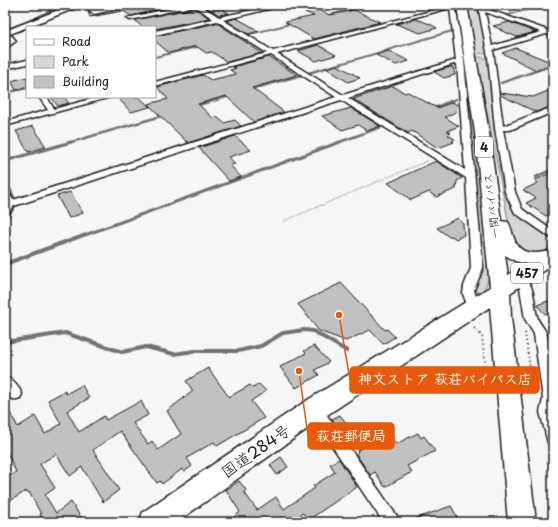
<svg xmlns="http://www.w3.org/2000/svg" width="558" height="527" viewBox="0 0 558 527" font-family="'Playpen Sans','Klee One',sans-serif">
<rect width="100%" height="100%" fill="#f6f6f6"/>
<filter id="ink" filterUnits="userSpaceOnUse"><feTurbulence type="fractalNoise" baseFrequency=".025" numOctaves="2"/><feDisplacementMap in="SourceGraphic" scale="8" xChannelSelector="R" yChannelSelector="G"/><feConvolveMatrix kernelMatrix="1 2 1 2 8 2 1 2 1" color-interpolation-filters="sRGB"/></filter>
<g filter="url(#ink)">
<path fill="#d6d6d6" stroke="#797979" d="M468,5H479L488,54L475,53Z
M465,55L476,132L490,275L485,288L481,292H476L473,289L481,277L482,271L467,86L462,56Z
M476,56L488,59L496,128L514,210L520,217L553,241V246C532,259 534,257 513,245Z"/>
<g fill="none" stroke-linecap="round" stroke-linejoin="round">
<path stroke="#727272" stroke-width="2" d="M140,5L159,18
M325,16L371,5
M505,16L542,5
M5,30L34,19L60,5
M234,38L294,23
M155,57L201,46
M340,64L452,31"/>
<path stroke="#727272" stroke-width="2.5" d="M501,83L553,65
M249,90L343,63
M5,93L27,88
M195,106L230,96
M431,109L456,99
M68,143L165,115
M337,143L395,122"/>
<path stroke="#727272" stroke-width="3" d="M5,161L71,142
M536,177L553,169
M5,179L14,198
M5,221L14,207
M63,243L340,142"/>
<path stroke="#727272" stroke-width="4" d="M5,264L65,242
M5,342L65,333L122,352L146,347L174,354L194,351H238L261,346L283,333L304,330L313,331L347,351"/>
</g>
<path fill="#c0c0c0" stroke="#1c1c1c" d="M126,5H179L131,16L123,11L90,17L88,11L94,15L126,8L127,7Z
M203,5H215L229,13L219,15Z
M308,6L330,15L354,10L380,22L314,39L285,22L314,16L305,12Z
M195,8L209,18L155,29V27H142L135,20Z
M236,18L249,25L259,31L248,34L227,21Z
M416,19L430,24L437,28L420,33L396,24Z
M509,22L535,32L517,37L500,30H502L493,26Z
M217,23L262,53L227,62L212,52L206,53L196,46L169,53L155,41V36Z
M318,45L336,55L316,61L298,51Z
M516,48L553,63V64L536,70L502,53Z
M389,51L409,61L396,65L376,55Z
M269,57L297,75L252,88L284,112L254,122L226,96L198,104L213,118L217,117L224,123L235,120L241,126L188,143L148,104L168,99L157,87L203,75L211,80L236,74L230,70L236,68L233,67Z
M337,65L352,73L360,78L348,82L326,68Z
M450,67H453L455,75L444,78L434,72Z
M27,77V87L16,90L11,81Z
M393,86L405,93L408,92L437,108L453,102L457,105L456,112L445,117L459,126L447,131L451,133L448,135L455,139L452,141L454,142L438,148L412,131L408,133L353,99Z
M553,89V106L536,112L500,95V93L533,97Z
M51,97H64L69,103L58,106Z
M117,97H139L150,107L131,112Z
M351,108L380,126L367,131L358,125L342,130L322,116Z
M33,126L46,147L28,152L16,131Z
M235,136L251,150L229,157L235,164L230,165L241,177L229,181L199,148Z
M436,161L462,178L457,181L456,189L436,197L429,192L411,200L388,183Z
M553,172V212L546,216L526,203L536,198L523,190L538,183L535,180Z
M70,192L83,213L69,218L57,196Z
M458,218L463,224L464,235L456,239L452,236L449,237L437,228Z
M341,283L385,330L387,329L395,337L383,344L370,330L346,341L319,331L298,304Z
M548,301L553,305V311L545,314L537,305Z
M314,346L329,362L315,370L319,375L296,388L280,367L306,353L304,351Z
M208,368L229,397L250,385L253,388L259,384L266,391L251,401L264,418L217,446L214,442L187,458L192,466L184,472L182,469L162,484L160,481L157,483L120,431L93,450L119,490L103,502L82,467L70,476L56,454L40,464L55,488L45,495L56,513L71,502L84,522H44L40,515L41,514L29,492L27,493L26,491L5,504V478L16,472L5,448V404L18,427L35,416L45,434L61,424L48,400L65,391L66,394L82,385L89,398L67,411L79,432L104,416L106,420L141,401L148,415L133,423L148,444L152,441L158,450L181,434L167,411L193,391L186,381Z
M340,415L350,428L341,433L332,419Z
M418,433L421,438L424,436L435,451L407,466L412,472L385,487L375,472L370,475L356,454L358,452L357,450L389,434L396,444Z
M281,457L288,467L277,475L270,465Z
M339,459L357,487L308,520L303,513L290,522H229L240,512L226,490L239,481L246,490L244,492L257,510L276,497L284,509L315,488L313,486L335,472L330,464Z
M451,506L460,522H409V521Z"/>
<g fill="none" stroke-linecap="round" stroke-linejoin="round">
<path stroke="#d5d5d5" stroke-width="6" stroke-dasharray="6 3" stroke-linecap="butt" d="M464,54L483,56"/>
<defs>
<path id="street" d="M83,5H89L95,10L123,5L126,7L94,14Z
M186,5H200L219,17L276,5H286L223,20L273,51L455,5L464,61L483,268L474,290L479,307L477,310H469L463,294L464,286L471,268L466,178L341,100L14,206L9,213L5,214V190L8,191L13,200L336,97L271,55L155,86V82L267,53L217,21L155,35V31L213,19L195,6L130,20L127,18ZM450,8L456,60L343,95L277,54ZM457,64L465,170L348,98L454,64Z
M478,5H484V8L547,30H551L553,32V36L546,34L493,50L503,126L553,107V112L510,130H503L515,192L522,209L553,231V239L515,213L505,192L495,128L488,57ZM485,12L541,32L492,46Z
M5,34L12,36L16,41L5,49V44L10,41L5,38Z
M27,60V64L5,69V65Z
M39,97H47L54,109L98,97H111L5,126V122L48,110Z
M518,275C536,280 533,301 537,316C538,323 545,328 547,335C554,372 553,408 553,445L548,443L540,412L543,399L534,334L525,319L520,288L512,279Z
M5,376C12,379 19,387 22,394L20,398C5,404 5,387 5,376Z
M315,403L320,405L401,522H383L310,413L308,409L310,405Z"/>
<path id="secondary" d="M71,5H83L5,36V31Z"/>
<path id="highway" d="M457,5H467L489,133L501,221L508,222C512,228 512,236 516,243C523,257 541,253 553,250V265L510,293L511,318L536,522H508L490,307L324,417L177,522H139L143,512L306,401L490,287L475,133ZM505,255L515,261L526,264L508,275Z"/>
</defs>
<use href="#street" stroke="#1c1c1c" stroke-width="3"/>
<use href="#secondary" stroke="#1c1c1c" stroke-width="3"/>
<use href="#highway" stroke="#1c1c1c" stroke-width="3"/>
<path stroke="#1c1c1c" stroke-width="1" stroke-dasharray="0.5 1.5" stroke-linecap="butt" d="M291,5L306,13"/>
<path stroke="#1c1c1c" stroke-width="1.5" stroke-dasharray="0.5 2" stroke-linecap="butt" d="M284,221L429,160"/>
<path stroke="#1c1c1c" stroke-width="2" stroke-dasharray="1 3" stroke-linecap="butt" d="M474,328L482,336L486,369
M525,333L530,369"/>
<path stroke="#1c1c1c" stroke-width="2.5" stroke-dasharray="1.5 4" stroke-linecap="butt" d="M486,368L488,388
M530,368L533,394"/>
<use href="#street" fill="#fff" fill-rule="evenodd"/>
<use href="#secondary" fill="#fff" fill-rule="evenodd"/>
<use href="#highway" fill="#fff" fill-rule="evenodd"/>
</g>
</g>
<g text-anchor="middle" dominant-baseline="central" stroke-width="4" stroke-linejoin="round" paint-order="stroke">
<g font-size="11" fill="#1c1c1c" stroke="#fff">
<text transform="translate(491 206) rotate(-97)">一関バイパス</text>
</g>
<g fill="#fff" stroke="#606060" stroke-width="1">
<rect x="475" y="137" width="18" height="20" rx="3"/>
<rect x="511" y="263" width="32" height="20" rx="3"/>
</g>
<g font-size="12" font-weight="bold" fill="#1c1c1c">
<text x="484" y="147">4</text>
<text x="527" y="273">457</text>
</g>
<g font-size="16" fill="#1c1c1c" stroke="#fff">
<text transform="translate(255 450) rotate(-35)">国道284号</text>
</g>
</g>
<path fill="none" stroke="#e8590c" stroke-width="1.5" d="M339 315L350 380M299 371L308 436"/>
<g fill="#e8590c" stroke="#fff" stroke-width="1.5">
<circle cx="339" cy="315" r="4"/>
<circle cx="299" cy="371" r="4"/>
</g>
<g fill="#e8590c" stroke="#e8590c" stroke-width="1.5">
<rect x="350" y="367" width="189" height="26" rx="4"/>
<rect x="308" y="423" width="86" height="26" rx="4"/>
</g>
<g font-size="14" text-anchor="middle" font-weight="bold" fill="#fff">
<text x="445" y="384">神文ストア 萩荘バイパス店</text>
<text x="351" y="441">萩荘郵便局</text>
</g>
<rect width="558" height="527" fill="none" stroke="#fff" stroke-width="20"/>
<rect x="10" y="10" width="538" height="507" fill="none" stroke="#1c1c1c" stroke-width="1.5" filter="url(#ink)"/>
<rect x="26" y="26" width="130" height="72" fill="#ffffff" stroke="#a4a4a4"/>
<rect x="34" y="39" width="20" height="6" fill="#ffffff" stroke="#a4a4a4"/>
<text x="62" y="46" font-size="12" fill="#1c1c1c">Road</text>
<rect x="34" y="56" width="20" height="12" fill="#d6d6d6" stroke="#a4a4a4"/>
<text x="62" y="66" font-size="12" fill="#1c1c1c">Park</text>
<rect x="34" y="76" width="20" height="12" fill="#c0c0c0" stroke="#a4a4a4"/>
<text x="62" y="86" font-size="12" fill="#1c1c1c">Building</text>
</svg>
